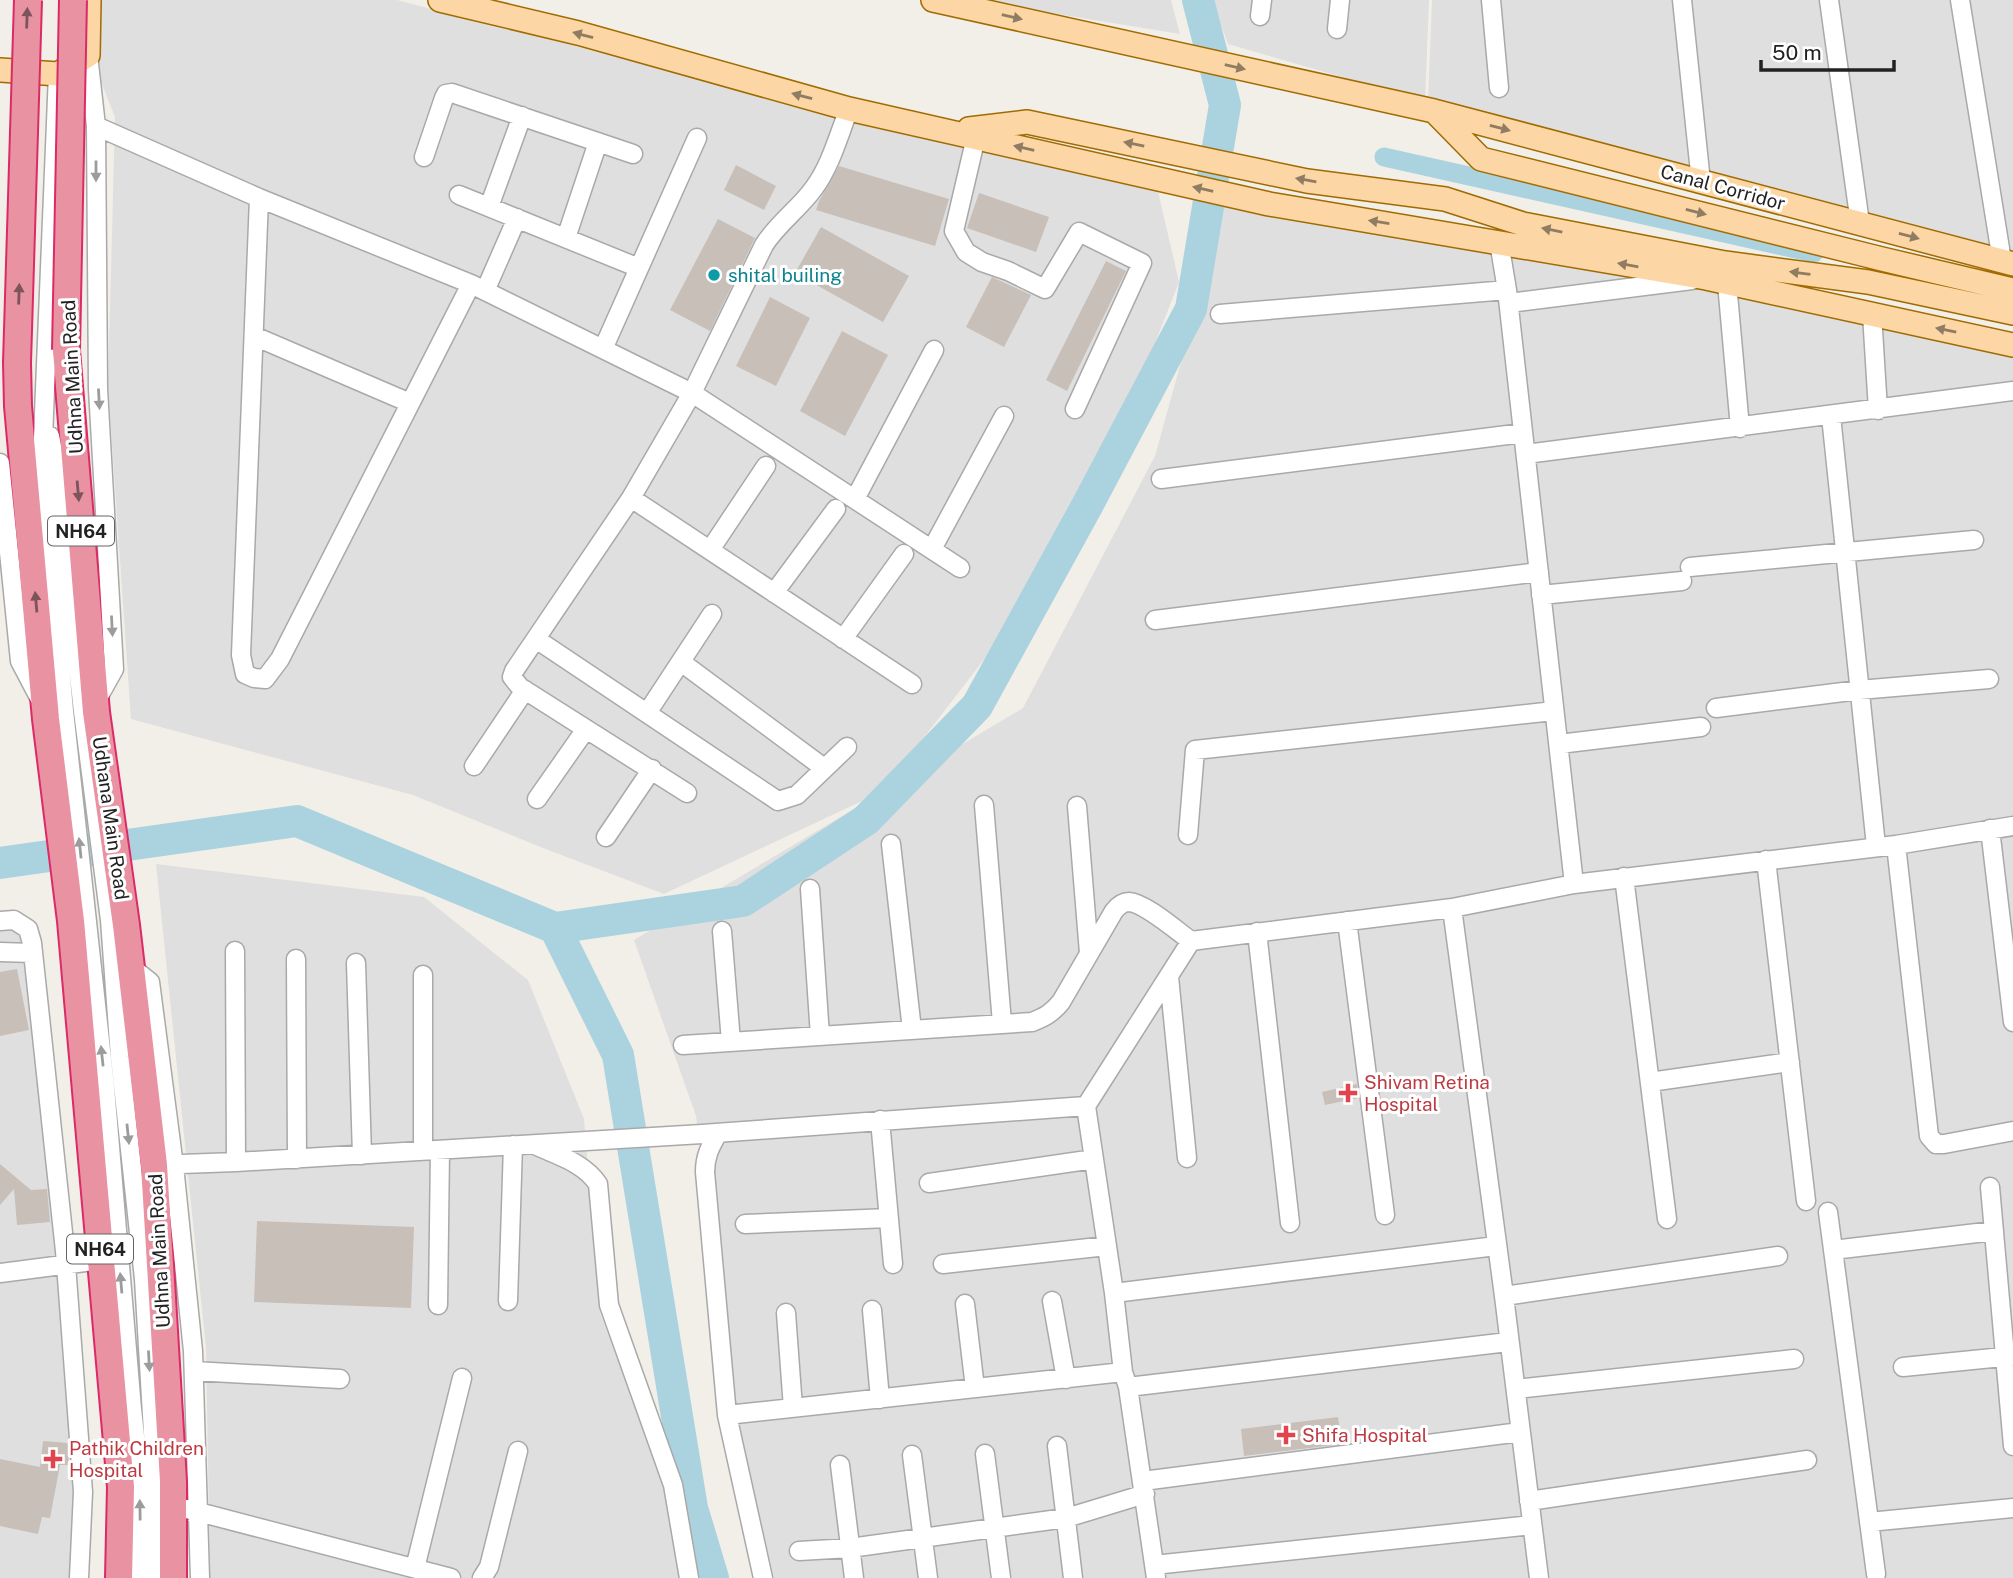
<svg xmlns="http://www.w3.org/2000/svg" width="2013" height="1578" viewBox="0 0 2013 1578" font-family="'Public Sans',sans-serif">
<rect width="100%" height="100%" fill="#f2efe9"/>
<path fill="#e0dfdf" d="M100,0H397L837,114L1157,187L1179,282L1124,422L1032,597L922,740L862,801L664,894L543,848L413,795L131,719L108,386L115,117L101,82L87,57Z
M972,0H1171L1180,34Z
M1212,0H1429L1425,101L1228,44Z
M1432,0H2013V259L1428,102Z
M1220,193L2013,349V1578H774L733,1401L696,1116L634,940L1023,708L1155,456L1199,297Z
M156,864L424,897L528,980L584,1119L600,1313L665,1486L682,1578H210L206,1348Z
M14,925L25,934L47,1115L78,1494L75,1578H0V926Z"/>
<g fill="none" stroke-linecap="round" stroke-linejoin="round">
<path stroke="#aad3df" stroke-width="19" d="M1384,157L1814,253"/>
<path stroke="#aad3df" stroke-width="32" d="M0,863L297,821L555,928L618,1055L692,1508L713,1578
M555,928L743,901L866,820L977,706L1088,504L1191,309L1225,105L1198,0"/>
</g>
<path fill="#c7bfb8" d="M736,165L776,186L764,210L724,190Z
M839,166L949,199L935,246L816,210L819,201Z
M979,193L1049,217L1036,252L967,228Z
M718,219L755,238L710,331L670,310Z
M821,227L909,276L883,322L795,273Z
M1106,261L1126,271L1067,391L1046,380Z
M992,277L1031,295L1004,347L966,327Z
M770,297L810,318L776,386L736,366Z
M842,331L888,355L845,436L800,411Z
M17,969L29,1030L0,1036V972Z
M1357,1084L1358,1098L1325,1105L1322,1092Z
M0,1164L31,1190L47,1189L50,1222L17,1225L14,1189L0,1205Z
M257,1221L414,1227L411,1308L254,1302Z
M1338,1417L1342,1444L1244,1456L1241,1429Z
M43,1441L68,1443L69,1465H60L50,1518L42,1517L38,1534L0,1526V1459L40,1467Z"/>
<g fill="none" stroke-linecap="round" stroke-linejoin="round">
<defs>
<path id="minor" d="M1491,0L1499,88
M1682,0L1701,182
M1829,0L1860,223
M1960,0L2002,261
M1260,16L1262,0
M1337,29L1340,0
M88,55L96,126L98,389L114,669L95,703
M58,74L42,462L64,711L105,1087L132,1409L139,1472V1578
M96,126L259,198L471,284L692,393L960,568
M976,137L954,231L966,252L982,262L1008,271L1045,289L1079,232L1142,263L1075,409
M424,157L444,98L446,94L452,93L633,154
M459,195L639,268
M259,198L241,655L245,674L254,678L265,679L280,659L471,284
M489,207L522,116
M566,238L598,142
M1499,242L1507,290L1574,884
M1727,283L1740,428
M485,291L517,218
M1509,303L1692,280
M1220,314L1507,290
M1872,314L1878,410
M254,336L410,403
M603,349L697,138
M1831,416L1876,846
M50,436L55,461L83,711L110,920L120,1057L144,1279L155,1466V1578
M1526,454L2013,391
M0,463L20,661L41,701
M1161,479L1523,433
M631,498L912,684
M855,499L934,350
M932,549L1004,416
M710,550L766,466
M1690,567L1974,540
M774,593L836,509
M1541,595L1682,581
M1155,620L1539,572
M536,639L778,801L797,795L847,747
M843,639L904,554
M681,662L824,768
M1716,708L1859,690L1989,679
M647,713L712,614
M1559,744L1701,727
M474,766L525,690
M687,793L520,687L512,677L514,671L631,498L692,393L764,245C778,223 799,209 814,188C831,165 839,134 849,109
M537,799L586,729
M984,805L1002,1023
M1077,806L1089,953
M1990,829L2013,1022
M1188,835L1195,750L1554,711
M606,837L652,769
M891,844L912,1030
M1896,845L1929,1136L1936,1144H1944L2013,1131
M1766,860L1806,1201
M1624,877L1667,1219
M810,889L820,1036
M1452,908L1504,1296L1539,1578
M0,921L14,920L28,929L32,943L65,1251L83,1492L79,1578
M1347,921L1385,1215
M722,931L731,1042
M1257,932L1290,1223
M235,951L236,1162
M0,952L32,953
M296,959L297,1159
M356,963L362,1155
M130,966L150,982L174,1166L193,1351L200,1578
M1169,977L1187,1158
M683,1045L1032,1022C1045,1017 1052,1013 1061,1002L1114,911C1118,906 1122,902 1129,902C1145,903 1177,931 1191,941
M1650,1082L1790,1062
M1086,1106L1114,1293L1123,1372L1128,1387L1156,1578
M880,1120L893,1264
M718,1133C710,1147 705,1156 705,1172L727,1415L763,1578
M537,1146C559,1156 584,1163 598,1184L609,1305L673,1485L689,1578
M423,1151V975
M154,1165L236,1162L702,1134L1086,1106L1191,941L1452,908L1574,884L1896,845L2013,826
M929,1183L1094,1159
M1990,1187L2013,1446
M1828,1212L1876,1574
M745,1224L889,1218
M1833,1250L1994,1231
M943,1264L1107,1246
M0,1273L101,1260
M1114,1293L1496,1246
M1504,1296L1778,1256
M508,1301L513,1145
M1052,1301L1066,1379
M965,1304L975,1388
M438,1305L440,1150
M872,1310L880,1399
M786,1313L793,1408
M1903,1367L2013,1356
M194,1371L340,1379
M1128,1387L1508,1342
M1516,1389L1794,1359
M727,1415L1123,1372
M1057,1446L1073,1578
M985,1454L1001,1578
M912,1455L928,1578
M840,1465L854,1578
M1143,1481L1520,1432
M1529,1501L1807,1460
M187,1509L451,1578
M1869,1522L2013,1508
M799,1551L850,1548L1066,1518L1145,1494
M1154,1565L1532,1525
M415,1568L462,1378
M482,1578L489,1567L518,1451"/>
<path id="major" d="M440,0L578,33L849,109L1269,204L1706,278L2013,345
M933,0L1434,111L2013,264
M0,70L58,74L88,55L89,0
M1434,111L1481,159L1882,259L2013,290
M969,129L1027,122L1307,181L1445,199L1523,224L1725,263L1868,282L2013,313"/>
<path id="highway" d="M66,350L96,712L126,925L154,1165L173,1481V1578
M17,363L18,406L46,719L71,921L121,1487L119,1578"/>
</defs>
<use href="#minor" stroke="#a9a9a9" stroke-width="21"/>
<use href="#major" stroke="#a06b00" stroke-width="26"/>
<use href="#highway" stroke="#dc2a67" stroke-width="30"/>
<use href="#minor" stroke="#fff" stroke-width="18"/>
<use href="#major" stroke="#fcd6a4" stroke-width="23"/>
<use href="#highway" stroke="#e892a2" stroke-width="26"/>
<defs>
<path id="highway-bridge" d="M66,350L73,0
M17,363L28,0"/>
</defs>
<use href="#highway-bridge" stroke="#dc2a67" stroke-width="30" stroke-linecap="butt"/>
<use href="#highway-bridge" stroke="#e892a2" stroke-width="26"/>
</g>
<defs><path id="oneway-solid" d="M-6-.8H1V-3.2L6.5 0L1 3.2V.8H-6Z" transform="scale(1.75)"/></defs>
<g fill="#8f7c63">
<use href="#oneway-solid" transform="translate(1012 17) rotate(13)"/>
<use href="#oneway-solid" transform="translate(583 35) rotate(-165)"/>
<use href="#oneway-solid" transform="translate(1235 67) rotate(13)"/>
<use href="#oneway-solid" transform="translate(802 96) rotate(-165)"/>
<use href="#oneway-solid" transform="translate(1500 128) rotate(15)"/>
<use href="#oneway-solid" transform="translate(1134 144) rotate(-168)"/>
<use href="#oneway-solid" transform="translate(1024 148) rotate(-167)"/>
<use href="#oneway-solid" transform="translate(1306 180) rotate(-170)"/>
<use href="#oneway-solid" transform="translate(1203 189) rotate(-167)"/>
<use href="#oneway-solid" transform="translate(1696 212) rotate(14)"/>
<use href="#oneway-solid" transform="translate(1379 222) rotate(-171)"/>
<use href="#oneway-solid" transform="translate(1552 230) rotate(-169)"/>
<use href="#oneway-solid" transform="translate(1909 236) rotate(15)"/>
<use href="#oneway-solid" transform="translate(1628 265) rotate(-170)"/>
<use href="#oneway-solid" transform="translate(1800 273) rotate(-173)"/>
<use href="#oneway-solid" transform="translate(1946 330) rotate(-168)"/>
</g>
<g fill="#7b545c">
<use href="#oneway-solid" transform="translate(27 18) rotate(-88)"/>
<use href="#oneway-solid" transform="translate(19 294) rotate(-88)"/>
<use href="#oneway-solid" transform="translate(78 491) rotate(85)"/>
<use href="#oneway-solid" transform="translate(36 602) rotate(-95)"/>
</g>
<g fill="#9c9c9c">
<use href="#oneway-solid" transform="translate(96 171) rotate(90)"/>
<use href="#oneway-solid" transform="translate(99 399) rotate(87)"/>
<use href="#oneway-solid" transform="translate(112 626) rotate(87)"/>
<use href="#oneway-solid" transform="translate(80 848) rotate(-96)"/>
<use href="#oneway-solid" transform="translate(102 1056) rotate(-96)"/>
<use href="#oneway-solid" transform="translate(128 1134) rotate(84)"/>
<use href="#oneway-solid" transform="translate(121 1283) rotate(-95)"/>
<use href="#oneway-solid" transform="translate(149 1361) rotate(87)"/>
<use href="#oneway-solid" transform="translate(140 1510) rotate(-91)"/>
</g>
<circle fill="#0f9aa8" stroke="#fff" stroke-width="2.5" cx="714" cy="275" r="7"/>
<g fill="#e0444e" stroke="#fff" stroke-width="2.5">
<path d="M1344.5 1082.5h7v7h7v7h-7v7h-7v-7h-7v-7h7z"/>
<path d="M1282.5 1424.5h7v7h7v7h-7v7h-7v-7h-7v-7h7z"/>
<path d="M49.5 1448.5h7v7h7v7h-7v7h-7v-7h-7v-7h7z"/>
</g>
<g text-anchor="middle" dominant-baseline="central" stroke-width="6" stroke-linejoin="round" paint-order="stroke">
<g fill="#fff" stroke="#646464" stroke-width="2">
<rect x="48" y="516.5" width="66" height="29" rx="5"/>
<rect x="67" y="1234.5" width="66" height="29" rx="5"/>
</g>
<g font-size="18" font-weight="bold" fill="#222">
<text x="81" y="531">NH64</text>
<text x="100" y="1249">NH64</text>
</g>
<g font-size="19" fill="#222" stroke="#fff">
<text transform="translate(1723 187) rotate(15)">Canal Corridor</text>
<text transform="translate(72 377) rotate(-93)">Udhna Main Road</text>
<text transform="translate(111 818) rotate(82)">Udhana Main Road</text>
<text transform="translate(159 1251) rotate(-93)">Udhna Main Road</text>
</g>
<g font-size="19" fill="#0d838f" stroke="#fff" text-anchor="start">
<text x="728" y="275">shital builing</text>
</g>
<g font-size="19" fill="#be3a42" stroke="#fff" text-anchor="start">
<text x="1364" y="1082">Shivam Retina<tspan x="1364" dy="22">Hospital</tspan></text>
<text x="1302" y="1435">Shifa Hospital</text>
<text x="69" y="1448">Pathik Children<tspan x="69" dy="22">Hospital</tspan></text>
</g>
</g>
<path d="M1761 60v10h133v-10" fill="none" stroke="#222222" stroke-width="3.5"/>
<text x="1772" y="60" font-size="21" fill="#222222" stroke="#ffffff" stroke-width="5" paint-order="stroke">50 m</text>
</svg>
